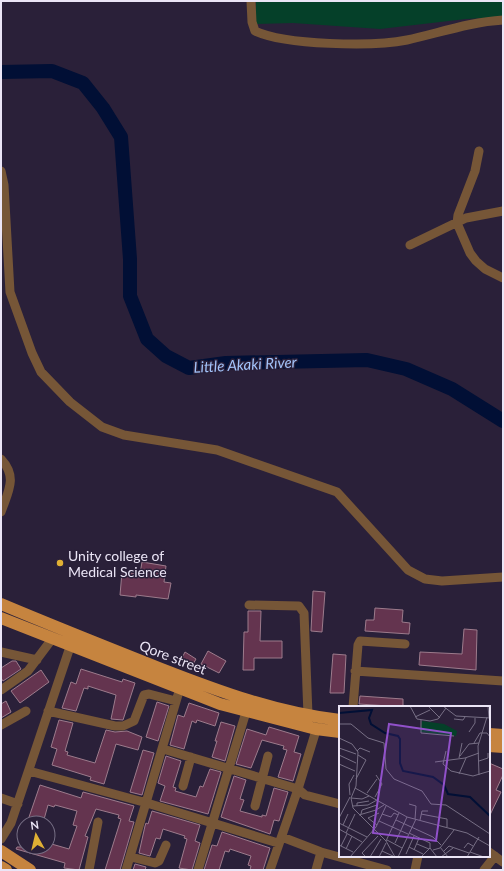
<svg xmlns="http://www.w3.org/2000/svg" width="504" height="871" viewBox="0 0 504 871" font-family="Lato,sans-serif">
<rect width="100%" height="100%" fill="#2a2039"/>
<path fill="#054029" d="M256,1H503V17L466,19L380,29L293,23L256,24Z"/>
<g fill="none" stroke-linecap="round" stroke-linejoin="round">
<path stroke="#010f35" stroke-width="14" d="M1,72L52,71L83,83L103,108L121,137L130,259V296L147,339L166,356L189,368L226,363L367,360L406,369L452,389L503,421"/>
</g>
<path fill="#64344f" stroke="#9c7b8c" d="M142,562L166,566L164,582L171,583L168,599L136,595V597L120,595L122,572L140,574Z
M313,591L325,592L322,632L311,631Z
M375,608L403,610L402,622L410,623L409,634L365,631L366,620H374Z
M248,611H261L260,641H282V658H254V670H243L244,632H248Z
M464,629L477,630L476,670L419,665L420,652L462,654Z
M208,651L226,661L219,673L201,664Z
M185,652L196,659L192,666L181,660Z
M333,654L346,655L344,693H330Z
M12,661H16L21,669L3,681L1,678V668Z
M81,669L122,682L123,679L135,683L123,720L111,719L116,695L88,686V689L84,688L76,711L62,708L71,682L76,684Z
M41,670L49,682L20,703L11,691Z
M360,696L403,699V707L359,704Z
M6,701L11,712L1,718V704Z
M157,702L169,706L158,741L146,737Z
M189,703L219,713L215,726L197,720L196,723L192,721L184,749L170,745L178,715L184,717Z
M59,720L73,723L65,751L68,752L67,755L95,763L106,730L115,732L127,731L142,737L138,750L116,744L104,784L90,780L91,777L52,765L57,749L51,747Z
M221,722L235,726L225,761L212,757L217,741H215Z
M269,727L299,736L294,752L301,754L293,781L278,777L287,750L283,749L284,746L262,740L251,768L236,764L247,729L266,735Z
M143,750L154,753L142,795L130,792Z
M166,756L181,761L173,787L176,788L175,791L196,797L200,786L203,787L210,769L221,772L208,814L160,801L165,786L158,783Z
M489,763L503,769V775L496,790L501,792L489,817Z
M234,776L246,780L240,799L244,800L240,811L262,817V815L266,816L274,788L288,792L279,821L274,820L270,834L221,817Z
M40,785L81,798L83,792L134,806L129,821L134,822L120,870H105L121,819L118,818L119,815L96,809L85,836L88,837L79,870L64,868L65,863L16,849L17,847H48V843L69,849L77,826L73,825L77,811L55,805L54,807L48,805L43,823H27Z
M152,811L200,825L195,841L200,843L192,870L179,868L187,839L184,838L185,836L163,829L160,839L156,838L150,856L139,853L145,826L146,823L148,824Z
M222,832L270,848L263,870H250L251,866L248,865L251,856L230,849L229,852L225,851L219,870H204L212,845L217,846Z
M135,864L146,867L145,870H133Z"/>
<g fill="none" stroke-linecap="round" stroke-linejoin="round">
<path stroke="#765637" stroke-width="9" d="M251,1L252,22L255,31C285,45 373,47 407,40C439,33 470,22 503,20
M479,151L475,171L458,215L457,223L470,253L476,261L485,269L503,278
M1,171L4,185L10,292L32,353L41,372L70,402L102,427L124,435L217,450L337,492L408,570L425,579L442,581L503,577
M410,245L466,218L503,211
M1,459C18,477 8,492 1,512
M249,605L299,606L304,613L308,715
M1,652L37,660
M355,671L503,681
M1,690L28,671L52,639
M353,707L358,645L360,641L405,644
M48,711L115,726H123L134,721L144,695L149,694L176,701
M1,725L26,711
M163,749L298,789L305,795L340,804
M29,771L147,803L278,843
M183,786L191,757
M1,798L18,804
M255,806L268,756
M282,837L321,852L387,870
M1,839L11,823L70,647
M489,852L503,862
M131,857L155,863L159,861L166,845
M89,870L98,822
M126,870L180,688
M198,870L246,712
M270,870L298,789L318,724
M316,870L321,852
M415,870L418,856
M484,870L495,856"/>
<path stroke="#c6843f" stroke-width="12" d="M1,604C53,626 106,647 159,668C218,691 277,713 340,720
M1,618L220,704L316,729L340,732
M489,734L503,735
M489,746L503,747
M1,851L30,870
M1,867L6,870"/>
</g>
<circle fill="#e0b034" stroke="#2a2039" stroke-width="1.5" cx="60" cy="563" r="4"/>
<g text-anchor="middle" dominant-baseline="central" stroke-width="3" stroke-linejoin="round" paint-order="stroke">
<g font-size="14" fill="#ebe5f6" stroke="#2a2039" text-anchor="start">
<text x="68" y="555">Unity college of<tspan x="68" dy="16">Medical Science</tspan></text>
</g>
<g font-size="14" fill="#ebe5f6" stroke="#2a2039">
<text transform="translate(173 657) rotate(21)">Qore street</text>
</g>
<g font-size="15" font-style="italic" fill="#a3c3fa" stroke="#2a2039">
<text transform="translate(245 364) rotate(-3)">Little Akaki River</text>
</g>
</g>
<g transform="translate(339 706)">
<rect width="151" height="151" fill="#2a2039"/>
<path d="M83,15L105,18L118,25L117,30L81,26Z" fill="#054029"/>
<path fill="none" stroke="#010f35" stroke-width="2" d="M0,7L33,4L30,12L32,18L46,27L59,30L61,33V57L64,65L94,71L105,79L109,88L131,91L151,110"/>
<path fill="none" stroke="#776f85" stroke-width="1" d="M71,0L78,13L91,15L99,13L107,2M89,0L101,12M104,0L117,10L151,12M149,0L150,12M76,11L91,4M115,13L124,14L126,11M82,14V27L115,30M0,18H12L29,32L45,37L47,63L55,73L83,85L92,98L107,99L151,128M130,26L136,17V12M0,32L13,38L19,46L17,80L12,92L14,102L47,135L56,151M135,37L141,27H148L151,31M0,42L17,48M18,45L21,42L31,46M107,45L104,58L112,65L134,70L151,65M0,49L17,57M121,50L130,38L140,37M120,52L123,37M140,55L149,52V47M96,56L126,52L140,47M0,58L16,65M120,68L127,52M140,69L139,40L148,11M17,73L27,54L19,49M16,82L68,111L128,127L151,140M28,87L38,73M11,89L10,78L15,69M36,91L43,78L37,69M12,92L23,93L30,90M70,98L77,100L76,113M14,100L29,99L38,94M18,100V97L30,95M22,108L23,104L38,99M43,108L52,111L55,107L59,109M82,108L108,113V121M20,109L37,104L45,99M0,112L11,91M57,114L94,131L102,139M81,114L83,105H89M40,115L69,128M0,117L28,131M4,119L9,108M38,119L29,112L40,107M0,123L23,136M7,127L16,108M70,127L91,137M48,134L63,142M47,135L60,107M56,137L68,111M91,137V142L98,151M78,138L90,143M0,139L14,146M2,140L8,128M70,141L84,148M101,141L109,151M125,142L129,137L134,140M7,143L13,130M75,144L80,132M94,144L101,142L115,124M43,145L54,150M105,145L110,140L130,147M131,146L145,151M67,148L75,130M11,151L37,121L47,100M27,151L23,147L39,130M31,151L42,133M40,151L47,137M59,151L77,113M82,151L91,142M102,151L114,142M128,151L140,131"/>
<path fill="#9151ca" fill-opacity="0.15" stroke="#9151ca" stroke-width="2" d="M50,18L112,27L97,135L34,127Z"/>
<rect width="151" height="151" fill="none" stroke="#ebe5f6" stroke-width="2"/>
</g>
<rect width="504" height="871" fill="none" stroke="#ebe5f6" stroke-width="4"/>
<g transform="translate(36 835) rotate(352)"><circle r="19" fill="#2a2039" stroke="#776f85"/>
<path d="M0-3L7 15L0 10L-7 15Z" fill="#e0b034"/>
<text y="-6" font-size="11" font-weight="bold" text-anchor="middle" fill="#ebe5f6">N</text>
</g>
</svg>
